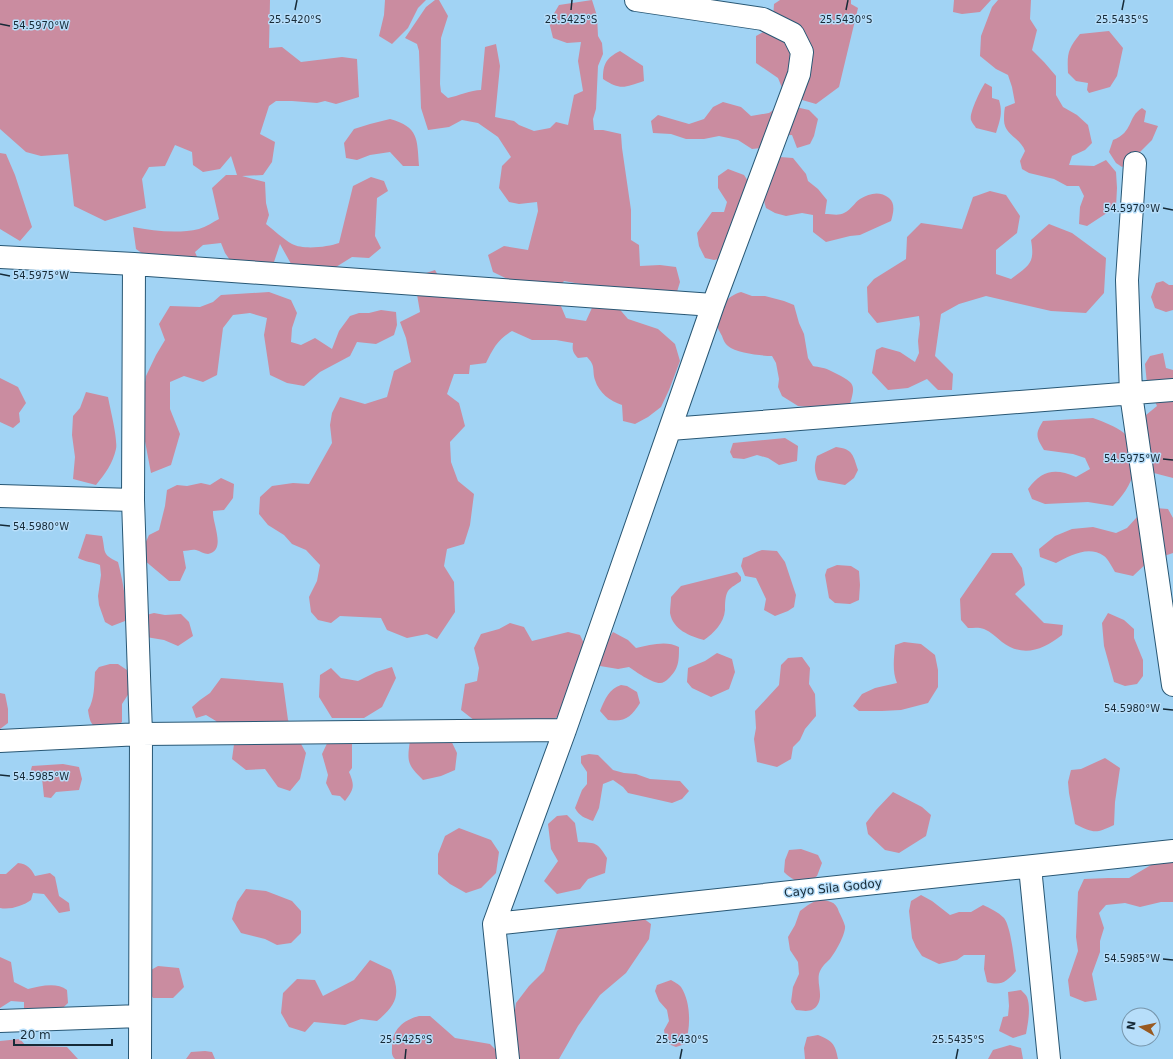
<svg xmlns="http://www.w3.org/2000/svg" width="1173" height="1059" viewBox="0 0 1173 1059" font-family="'DejaVu Sans',sans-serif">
<rect width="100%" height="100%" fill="#a1d3f4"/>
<path fill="#ca8ca0" d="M0,0H270L269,48L282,47L301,62L342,57L357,59L359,97L336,104L325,101L317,103L292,101H276L269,106L260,134L275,142L272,162L263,175L242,176L265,182L266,203L269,215L266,224C274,230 283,239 292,244C303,250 328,247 339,243L353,186L371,177L384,181L388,191L377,198L375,236L381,248L369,258L352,257L320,277L295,271L280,244L274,262L258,273L237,270L225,253L221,243L203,245L195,252L198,259H150L136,249L133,227C154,231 178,234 199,229C206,227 213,222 219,219L212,188L226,175H237L231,156L220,169L203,172L193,165L192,152L175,145L165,166L149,167L142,179L146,208L105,221L74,206L68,154L41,156L26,152L0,129Z
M385,0H426L418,8L408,28L392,44L379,36L384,15Z
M435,0H439L448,16L441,38L440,84L441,92L448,98C458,96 471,90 481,90L485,47L496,44L500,66L495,117L514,121L519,125L534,131L550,128L556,122L568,125L574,95L583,91L578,61L581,42L567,43L553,38L549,22L559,5L592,0L597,16L598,36L602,43L603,54L598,66L596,109L593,119L594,130H603L621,134L622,148L631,210V240L639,245L640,266L660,265L676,267L680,282L672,308L597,287L564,281L555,292L566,318L586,321L596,299L610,298L628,319L658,329L675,344L680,361L669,390L661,407L648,417L635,424L623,421L622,405C610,401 599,393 595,380C592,370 596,366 587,357L578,358C573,353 572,350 573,343L556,340H532L512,331C497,340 493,349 486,363L470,365L469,374H454L447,394L459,403L465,426L450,442L451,462L458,481L474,494L470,525L464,544L447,549L444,566L454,582L455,612L437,639L427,634L407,638L387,630L381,618L340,616L331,623L318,620L311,612L309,597L317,581L320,565L306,550L292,544L284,535L268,525L259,514L260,497L272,486L293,483L309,484L332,443L330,425L332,413L340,397L365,404L387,397L394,371L411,362L406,338L400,322L420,312L414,277L435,270L440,279L520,285L493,272L488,255L504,246L528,250L538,211L537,202L519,204L509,202L499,188L502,166L511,157L498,137L478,123L462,120L449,127L428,130L421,108L419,51L417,44L405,38L426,7Z
M780,0H851V4L858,8L839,87L816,104L785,95L778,78L756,63V36L777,24L773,19L774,4Z
M954,0H991L980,12L962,14L953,12Z
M998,0H1031L1030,19L1037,30L1032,50L1044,62L1056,76V95L1063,107L1077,115L1088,125L1092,143L1085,150L1072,156L1069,165L1094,166L1106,160L1116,172L1117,188L1116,207L1087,226L1079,224L1080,207L1084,196L1079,186H1067L1054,179L1029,173L1022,169L1020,161L1025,151C1021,138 1004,135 1004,120C1004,116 1004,112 1005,107L1015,103L1012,87L1008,75L996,69L980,56L981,36L992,7Z
M1109,31L1123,48L1117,76L1110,87L1089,93L1087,90L1088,83L1076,81L1068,73C1067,53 1068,49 1080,34Z
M620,51L643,66L644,81C625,87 621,91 603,79C603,64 606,58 620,51Z
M985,83L992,87V98L999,100C1003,113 1000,120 996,133L976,128C975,126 972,123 971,120C969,113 981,89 985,83Z
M723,102L741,107L751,116L769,113L782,104L809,110L818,119L814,136L810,144L797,148L792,135L770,136L761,148L752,149L738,140L719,136L704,139H686L671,134L653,133L651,121L658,115L689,124L704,119L713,107Z
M1142,108L1146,111L1144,122L1158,126L1152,140L1131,161L1122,167L1116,163L1109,152L1113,140C1134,132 1127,117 1142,108Z
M390,119C419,127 417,139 419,166H403L390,152L370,155L357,160L346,158L344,143L354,129L370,124Z
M0,153L6,154L15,175L32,227L20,241L0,229Z
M780,157L793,158L806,174L808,181L818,189L827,200L825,214C831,214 839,216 844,213C852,209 854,203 860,199C870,193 880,191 889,198C896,204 893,214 891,221L860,235L850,236L826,242L813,232V215L802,213L786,216L775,213L766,208C758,183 767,176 780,157Z
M728,169L744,175L756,193L742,254L714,260L705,258L699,246L697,233L712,212H724L727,202L718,188V176Z
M990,191L1006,195L1020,216L1017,233L996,250V274L1011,279C1030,265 1035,263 1031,240L1049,224L1072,233L1106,258L1104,293L1086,313L1051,311L986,296L959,304L941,314L935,356L953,374L952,390H938L927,379L908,388L888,390L872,373L876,350L882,347L900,352L915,362L919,353L918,341L920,324L919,316L877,323L868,312L867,287L874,279L906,259L907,237L921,223L962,229L973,197Z
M1163,281L1169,285H1173V310L1166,312L1155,308L1151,297L1156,283Z
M269,292L291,300L297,313L292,328L291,342L301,345L315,338L332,349L339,331L350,316L359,313H369L381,310L396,312L397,325L394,335L376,344L357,342L350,356L320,372L304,386L287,383L270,375L264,335L267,318L250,313L233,315L223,328L217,375L203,382L184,376L170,382V409L180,434L171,465L151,473L140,415L146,376L156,355L165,340L159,324L170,306L200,307L213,302L221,295Z
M741,292L752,296H765L784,301L794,305L799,323L804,334L808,358L813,366C818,367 826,368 831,371C833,372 835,373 837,374C854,383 856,384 850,404L821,408L798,406L782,396L778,387L779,379L776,363L772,356C762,356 736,353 728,346C725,344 723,339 722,336C720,332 717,328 717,324C716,309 727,296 741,292Z
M1163,353L1166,368L1173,370V478L1150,472L1143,431L1146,415L1157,406L1147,384L1145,364L1150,356Z
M0,378L18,387L26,403L19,413L20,422L13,428L0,422Z
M86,392L108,397C110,408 118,439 116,449C113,463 105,474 96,485L73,479L75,457L72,435L73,416L80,408Z
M1093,418C1104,422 1115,426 1124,433C1127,436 1128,440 1130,444C1140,470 1131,487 1113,506L1088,502L1045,504L1032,499L1028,489C1042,470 1055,468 1076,477L1090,469L1085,458L1073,454L1044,450C1036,437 1035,434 1043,421Z
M785,438L798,446L797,461L779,465L768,458L757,455L744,459L733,458L730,452L733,443Z
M836,447C853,449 853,455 858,470L854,478L845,485L818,480C814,471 814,466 817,456Z
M221,478L234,484L233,498L224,510L213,511C212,523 227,551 208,554C204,554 200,551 196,550C192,549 187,551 183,551L186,568L180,581H169L144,560L141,553L149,535L159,530L165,506L167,490L177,485L187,486L201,483L210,485Z
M1155,508L1168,509L1173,518V553L1149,561L1133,576L1115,572C1112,567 1108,559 1104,556C1088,545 1070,556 1056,563L1040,557L1039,549L1055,536L1072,529L1093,527L1116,533L1127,528L1137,517Z
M86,534L102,536C106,552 101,554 118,562C123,582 127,601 125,621L112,626L105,622L99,605L98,596L101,575L100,565C93,562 85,562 78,558Z
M762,550L777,551L785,562L796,595L794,607L788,611L775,616L764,610L766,599L756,578L745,576L741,566L743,558C750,556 755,552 762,550Z
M992,553H1012L1022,568L1025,585L1015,594L1044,623L1063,625L1062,635C1043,650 1023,658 1002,642C996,637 991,632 984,629C979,627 973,628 968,628L961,620L960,599Z
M837,565L851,566L859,571L860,585L859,600L850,604L835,603L829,598L825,575L827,569Z
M737,572L741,577V581C737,584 731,587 728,591C725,596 725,604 725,610C724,623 714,633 704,640C690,636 673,630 670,613C670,608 671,602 671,597L681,586Z
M154,613L165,615L181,614L189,622L193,636L178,646L164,640L146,637V615Z
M1108,613L1124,620L1134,629V638L1143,660V676L1137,684L1125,686L1114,682L1104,646L1102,623Z
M510,623L524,627L532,641L568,632L580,635L586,648L574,704L553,720L479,724L461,710L465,684L477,681L479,668L474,648L481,634L499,629Z
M613,632L628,640L636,648C650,645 666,640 679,647C679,661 679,669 668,679C666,681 663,683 660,683C652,683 636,672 629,667L618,669L600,666L598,655Z
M904,642L921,644L935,655L938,670V687L928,703L901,710L882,711H859L853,706L862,694L875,688L897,683C892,671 894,658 895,645Z
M717,653L732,659L735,672L729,689L711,697L692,688L687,682L688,668L705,661Z
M802,657L810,668L809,684L815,694L816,716L805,729L800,740L793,747L791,759L777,767L757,762L754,739L756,728L755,711L779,685L781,665L788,658Z
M110,664H118L127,670L130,682L131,690L122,704V722L114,729C95,726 91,731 88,710C95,699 94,684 95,672L99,667Z
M392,667L396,678L382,707L364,718H332L319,697L320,675L331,668L341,678L358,681L376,672Z
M221,678L283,683L288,720L306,753L300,779L290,791L278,787L265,769L246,770L232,759L237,722L221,729L216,721L206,715L196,718L192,707L200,700L210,693Z
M621,685L627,686L637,692L640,703C631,717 626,722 608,720L600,711C605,699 609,689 621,685Z
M0,693L5,694L8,709V723L0,729Z
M446,730L457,753L455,770L441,776L423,780C407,764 407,762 410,740Z
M331,735H340L352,744V768L349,772C355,786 354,789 345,801L340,796L332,795L326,783L328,775L322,754Z
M589,754L598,755L613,770L624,773L636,774L650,779L680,781L689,791L682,799L672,803L628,793L623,787L613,780L603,784L599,808L593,821C585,818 579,816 575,808L582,790L587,784V772L581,763V756Z
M1105,758L1120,768L1115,802L1114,825C1095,834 1094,833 1075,824L1069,793L1068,782L1071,770L1081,769Z
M63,764L79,767L82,779L79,790L56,792L51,798L44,797L42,778L28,780L32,766Z
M893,792L922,807L931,815L926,836L899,853L885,850L868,834L866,823L876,810Z
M567,815L575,823L578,842C597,843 597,842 607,858L605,873L588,879L580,889L557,894L544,881L558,861L551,849L548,824L557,816Z
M459,828L491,840L499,852L496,873L481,888L466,893L450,884L438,874V854L445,836Z
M801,849L818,855L822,863L817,876L807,883C797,882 791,879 784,872L785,860L789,850Z
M1173,861V902H1161L1140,907L1125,903L1106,905L1099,913L1104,928L1100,941V952L1092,974L1097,1000L1085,1002L1070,996L1068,980L1078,951L1076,937L1078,892L1084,879L1108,878H1129L1151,865Z
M18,863C27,864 31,868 35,876L50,873L55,877L59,896L69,903L70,911L59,913L44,894L33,893L31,900C23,906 10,910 0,908V874H6Z
M246,889L266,891L292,901L301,911V933L291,943L277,945L265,939L241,933L232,919L237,902Z
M921,895L932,901L950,915L959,912H971L983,905C990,908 998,912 1004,918C1011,927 1014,959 1016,971C1006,982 1002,986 987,982L984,969L985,955H964L957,960L939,964L922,956L916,947L912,938L909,911L911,901Z
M817,900C828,900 836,901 839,912C841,916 844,922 845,926C846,934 835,953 830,959C825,964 821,967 819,974C817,984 823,995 818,1004C813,1013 805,1011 796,1010L791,1002L793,987L799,974L798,962L790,950L788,937L795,925L800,911L808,905Z
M631,909L651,924L649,939L626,973L600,995L578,1026L559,1059H508L516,1003L529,986L544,971L557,931L572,915Z
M0,957L11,962L14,982L28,989C40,986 57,982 67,990L68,1003L51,1019L24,1011V1002L11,1001L0,1008Z
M370,960L391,970C401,994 397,1005 377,1021L361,1019L345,1025L314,1022L305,1032L289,1027L281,1013L283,993L297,979L315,980L323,996L354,980Z
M158,966L179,968L184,987L173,998H153L148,990L151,970Z
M671,980C674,982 679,984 681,987C691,1002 691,1028 685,1044L676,1047L666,1043L664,1030L669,1021L667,1010L659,1001L655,991L657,985Z
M1021,990C1023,992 1026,995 1027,997C1031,1008 1028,1023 1026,1034L1013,1038L999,1031L1003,1017L1008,1016L1009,1006L1008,992Z
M419,1016H430L455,1038L490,1044L496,1050L499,1059H395C391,1055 392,1052 392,1047C392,1030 403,1020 419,1016Z
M818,1035C832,1041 835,1043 838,1059H805L804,1048L807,1037Z
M20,1039L26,1046C40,1046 53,1047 67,1047L78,1059H0V1041Z
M1010,1045L1021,1048L1023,1059H988L993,1050Z
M205,1051L212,1052L215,1059H186L191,1052Z"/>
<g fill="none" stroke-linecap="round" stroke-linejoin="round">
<defs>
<path id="minor" d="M1135,163L1127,280L1131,394L1173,685
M0,257L134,264L713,305
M134,264L133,500L141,734L140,1059
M670,429L1173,390
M0,496L133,500
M0,741L141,734L565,730
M1030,867L1049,1059
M494,924L1173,851
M0,1021L140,1016
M508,1059L494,924L565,730L713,305L799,74L802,52L793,34L763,19L636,0"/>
</defs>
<use href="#minor" stroke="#285774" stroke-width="24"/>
<use href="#minor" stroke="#fff" stroke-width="22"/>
</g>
<path fill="none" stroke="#162a37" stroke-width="1.5" d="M295,10L297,0M571,10L572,0M846,10L848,0M1122,10L1124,0M0,24L10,26M1163,208L1173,210M0,274L10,276M1163,459L1173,460M0,525L10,526M1163,709L1173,710M0,775L10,776M1163,959L1173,960M405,1059L406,1049M680,1059L682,1049M956,1059L958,1049"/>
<g text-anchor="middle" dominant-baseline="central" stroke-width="3" stroke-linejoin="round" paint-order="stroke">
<g font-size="12" fill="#162a37" stroke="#b7defa">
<text transform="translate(833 888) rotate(-6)">Cayo Sila Godoy</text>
</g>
</g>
<g font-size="10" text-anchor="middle" fill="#162a37" stroke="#b7defa" stroke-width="3" stroke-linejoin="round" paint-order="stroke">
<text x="295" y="23">25.5420°S</text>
<text x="571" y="23">25.5425°S</text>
<text x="846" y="23">25.5430°S</text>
<text x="1122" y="23">25.5435°S</text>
<text x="41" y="29">54.5970°W</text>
<text x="1132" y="212">54.5970°W</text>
<text x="41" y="279">54.5975°W</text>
<text x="1132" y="462">54.5975°W</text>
<text x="41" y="530">54.5980°W</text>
<text x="1132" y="712">54.5980°W</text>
<text x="41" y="780">54.5985°W</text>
<text x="1132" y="962">54.5985°W</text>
<text x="406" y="1043">25.5425°S</text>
<text x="682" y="1043">25.5430°S</text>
<text x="958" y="1043">25.5435°S</text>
</g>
<g transform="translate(1141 1027) rotate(279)"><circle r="19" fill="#b7defa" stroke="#7796ac"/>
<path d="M0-3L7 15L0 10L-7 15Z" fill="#995a21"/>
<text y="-6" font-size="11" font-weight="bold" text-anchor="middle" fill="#162a37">N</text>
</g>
<path d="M14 1039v6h98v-6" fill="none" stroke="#162a37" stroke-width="2"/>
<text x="20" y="1039" font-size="12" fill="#162a37" stroke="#b7defa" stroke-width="3" paint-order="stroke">20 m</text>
</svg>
